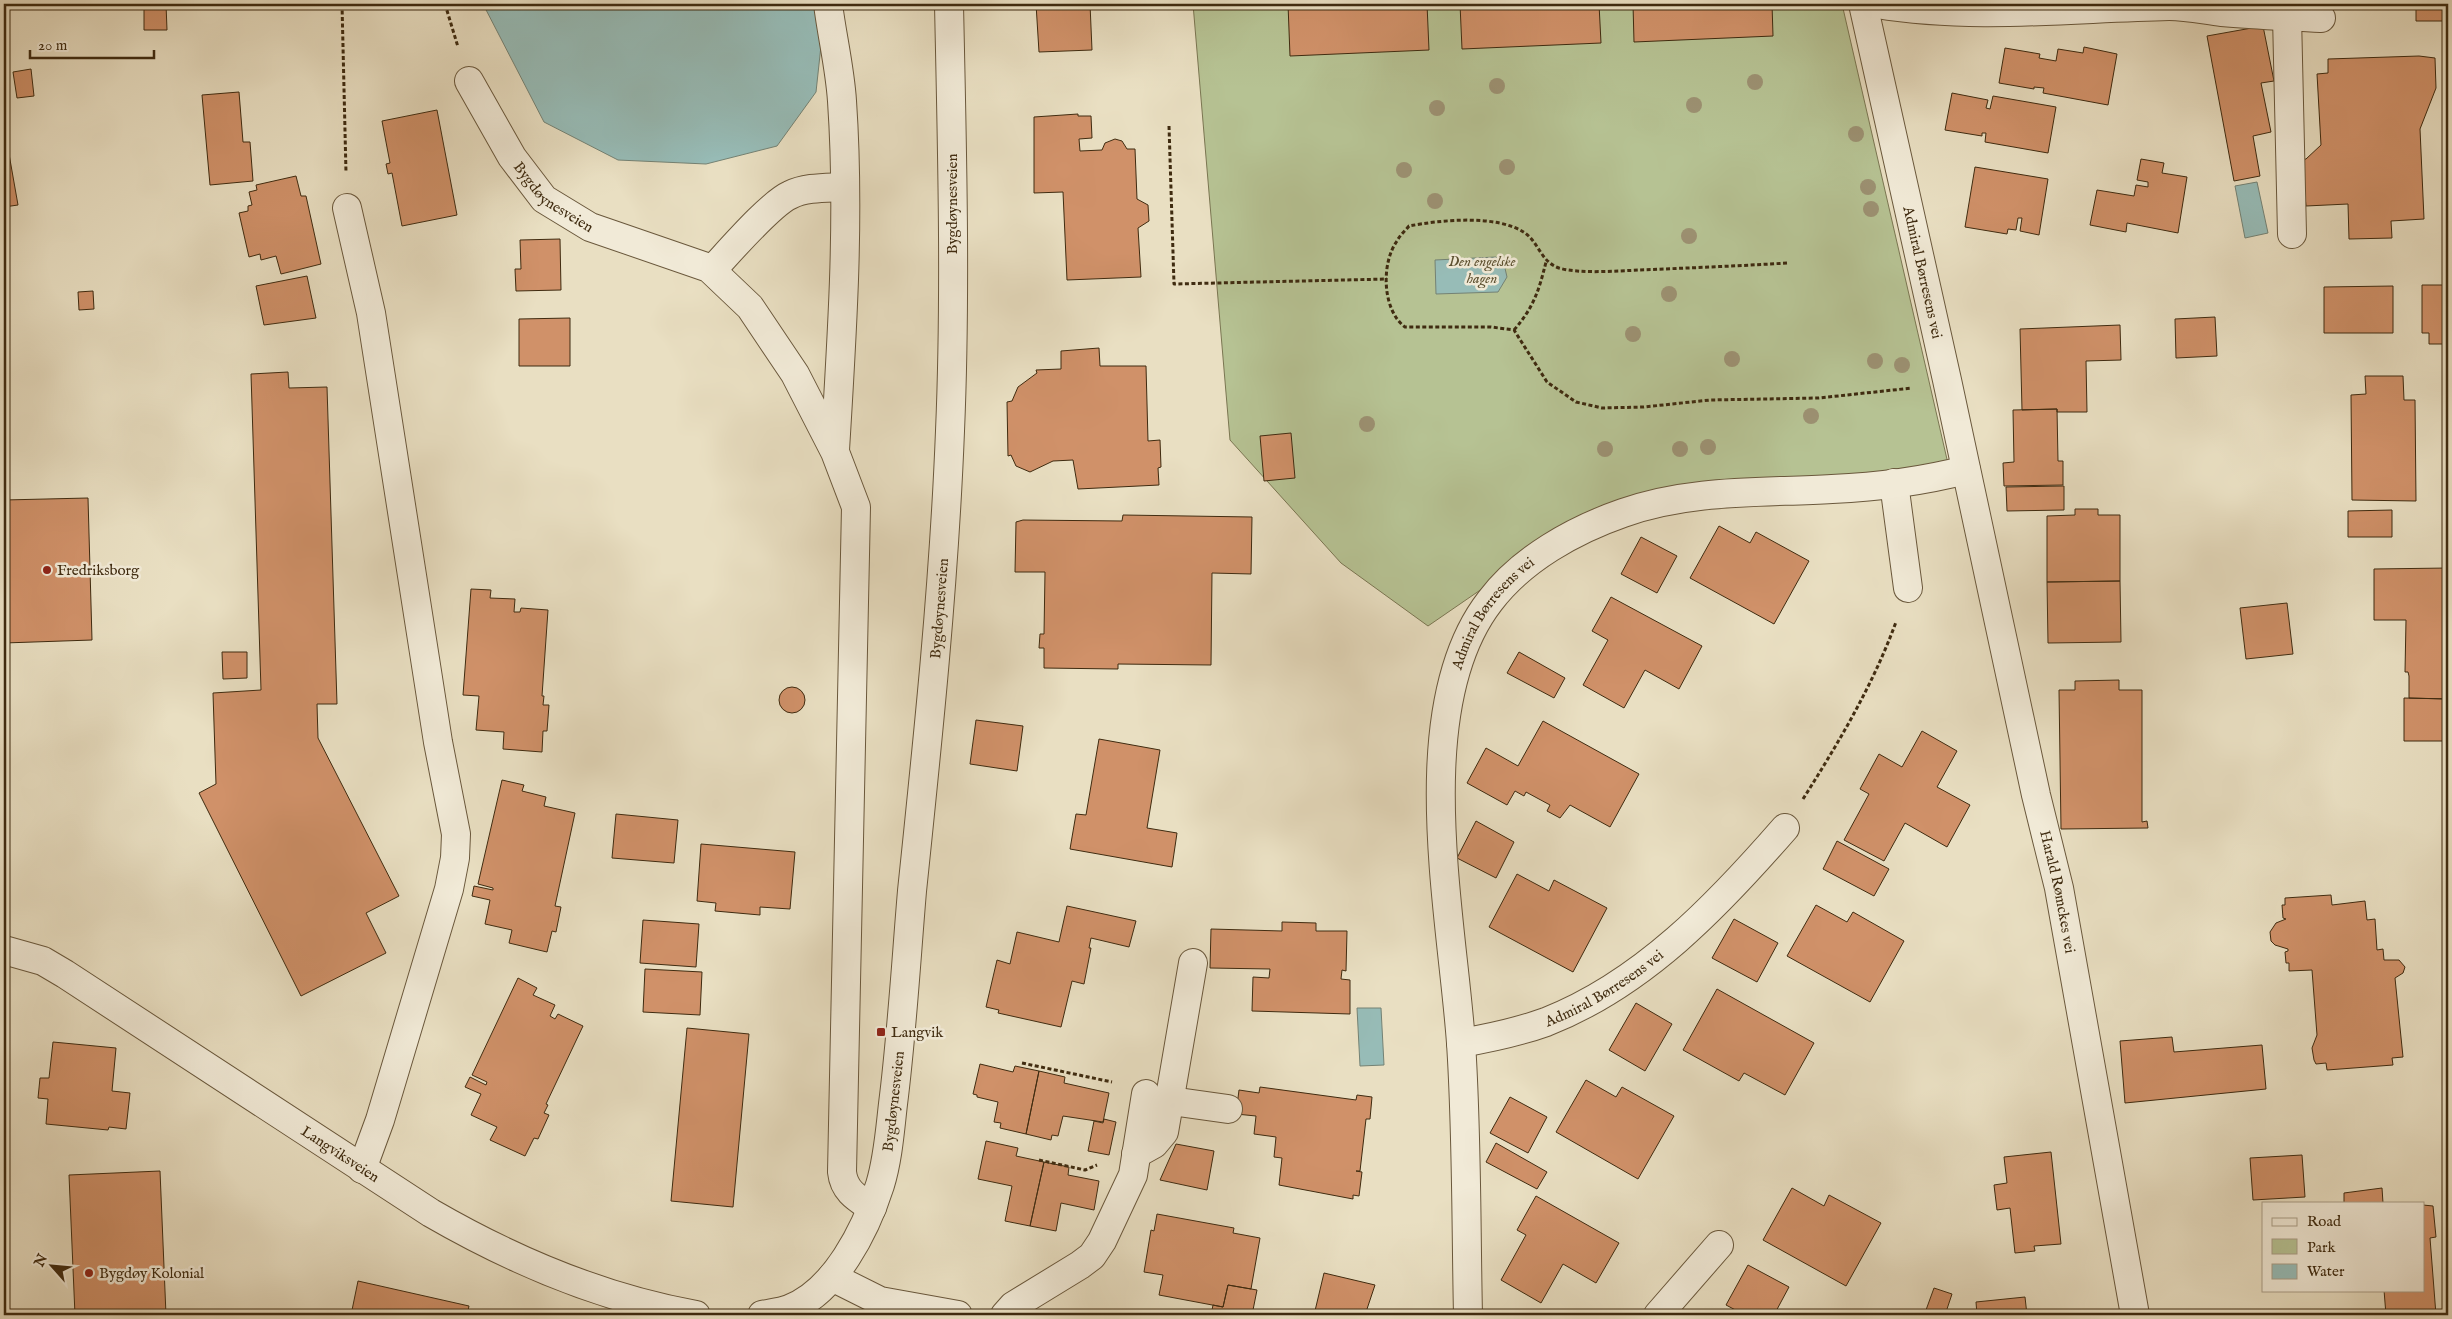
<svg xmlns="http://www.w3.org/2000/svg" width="2452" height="1319" viewBox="0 0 2452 1319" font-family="'IM FELL English',serif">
<rect width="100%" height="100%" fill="#e9dfc2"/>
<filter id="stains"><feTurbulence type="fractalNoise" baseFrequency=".004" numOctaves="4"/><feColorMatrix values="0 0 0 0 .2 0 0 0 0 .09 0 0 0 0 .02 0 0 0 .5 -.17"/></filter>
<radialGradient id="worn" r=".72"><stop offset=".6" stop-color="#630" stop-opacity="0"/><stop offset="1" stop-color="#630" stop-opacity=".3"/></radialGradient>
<path fill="#b6c293" stroke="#7a7652" d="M1193,4H1842L1949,468L1604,505L1428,626L1341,563L1230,440Z"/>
<path fill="#97bcb7" stroke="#748274" d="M483,4H821L824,18L816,92L777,146L706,164L618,160L544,122Z
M2257,182L2268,233L2245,238L2235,186Z
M1496,257L1504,264L1507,277L1498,292L1436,294L1435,260Z
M1357,1008H1381L1384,1065L1360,1066Z"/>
<path fill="#d09169" stroke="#3f2b10" d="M144,4H166L167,30H144Z
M1036,4H1090L1092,50L1039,52Z
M1288,4H1427L1429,50L1290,56Z
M1460,4H1599L1601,43L1462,49Z
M1633,4H1772L1773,36L1634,42Z
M2416,4H2448V21H2416Z
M2263,26L2274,81L2261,83L2271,132L2253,136L2260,176L2234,181L2207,36Z
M2084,47L2117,54L2108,105L2043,93L2044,88L2034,87V89L1999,83L2005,48L2040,54L2039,58L2056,61L2058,49L2083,53Z
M2419,56L2435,58L2436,88L2420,129L2424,219L2391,221L2392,238L2349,239L2348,204L2306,206L2301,160L2306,159L2321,145L2317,74L2328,73V59Z
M31,69L34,96L17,98L13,72Z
M239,92L243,142H250L253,181L210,185L202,95Z
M1952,93L1988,100L1986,108L1990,109L1993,96L2056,107L2048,153L1985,142L1986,133H1982V136L1945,130Z
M437,110L457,215L402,226L392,173L388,174L386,164L390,163L382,121Z
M1078,114V116H1091L1092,138L1079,139L1080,151L1102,150L1105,143L1115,139L1122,141L1127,149H1135L1137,199L1148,205L1149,221L1138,228L1141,277L1067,280L1063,192L1034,193V117Z
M4,137H6L18,205L4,207Z
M2141,159L2164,163L2162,173L2187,177L2178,233L2127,223L2126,232L2090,225L2097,190L2134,196L2136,185L2148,187V182L2137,180Z
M1975,167L2048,179L2039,235L2020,231L2022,218H2018L2016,230L2008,229L2007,234L1965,227Z
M296,176L301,196H306L321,264L281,274L276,256L261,260L260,254L249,257L239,213L248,211V206L252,205L249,192L257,190L256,185Z
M560,239L561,290L516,291L515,269H521L520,240Z
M307,276L316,318L264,325L256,286Z
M2422,285H2448V344H2429V333H2422Z
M2393,286V333H2324V287Z
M93,291L94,309L79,310L78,292Z
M2215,317L2217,356L2176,358L2175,319Z
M570,318V366H519V319Z
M2120,325L2121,360L2086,361L2087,412H2057V409L2022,410L2020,329Z
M1099,348L1100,366H1146L1148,441L1160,440L1161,467L1158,468L1159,485L1078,489L1073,460L1053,461L1030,472L1016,466L1011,455L1008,456L1007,402L1012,401L1018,387L1037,373L1036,370L1061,369V351Z
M288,372L289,388L327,387L337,704H317L318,738L399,896L366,913L386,953L301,996L199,793L216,784L213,693L261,690L251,374Z
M2365,376H2403L2404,400H2415L2416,501L2352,500L2351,395L2366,394Z
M2057,409L2058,461H2063V485L2004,486L2003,463L2014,462L2013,410Z
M1291,433L1295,478L1264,481L1260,436Z
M2064,486V510L2007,511L2006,487Z
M88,498L92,640L4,643V500Z
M2075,509H2098V515H2120V581L2047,582V516L2075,515Z
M2392,510V537H2348V511Z
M1123,515L1252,517L1251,574L1212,573L1211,665L1118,664V669L1044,668V648H1039L1040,634H1044L1045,572H1015L1016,522L1023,520L1122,521Z
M1719,526L1750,543L1756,532L1809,561L1774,624L1690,578Z
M1641,537L1677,556L1657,593L1621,574Z
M2448,568V699L2409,698V676L2408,672H2405L2406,620H2374V569Z
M2120,581L2121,642L2048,643L2047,582Z
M471,589L491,590L490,598L515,599L514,612H520L521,608L548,610L542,696H544L543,705H549L547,731H543L542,752L503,749L504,732L476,730L479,696L463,695Z
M1611,597L1702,646L1679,689L1645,670L1624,708L1583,685L1608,640L1592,631Z
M2287,603L2293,654L2246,659L2240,608Z
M222,652H247V678L223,679Z
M1519,652L1565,678L1554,698L1507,673Z
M2119,680V690H2142V822L2147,821L2148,828L2061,829L2059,690H2075V681Z
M779 700a13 13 0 1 1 26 0a13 13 0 1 1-26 0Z
M2404,698L2448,699V741H2404Z
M976,720L1023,726L1017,771L970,764Z
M1543,721L1639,774L1610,827L1570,805L1560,818L1547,811L1550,805L1526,792L1524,796L1515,791L1507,805L1467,783L1486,748L1518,766Z
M1922,731L1957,751L1937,787L1970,805L1947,847L1905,823L1884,861L1844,840L1869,794L1860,789L1879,754L1902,767Z
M1099,739L1160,750L1147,828L1177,833L1172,867L1070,849L1076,814L1086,815Z
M502,780L524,785L522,791L546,797L544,806L575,813L555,906L561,907L556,932L552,931L547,952L509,943L512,930L485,924L490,900L472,896L474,886L493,890V888L478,884Z
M616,814L678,820L674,863L612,858Z
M1476,821L1514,842L1496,878L1457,858Z
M1837,841L1889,869L1874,896L1823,869Z
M701,844L795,852L790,909L760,907V915L715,911L716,903L697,901Z
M1517,874L1549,891L1554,880L1607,908L1573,972L1489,927Z
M2331,895L2332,905L2365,901L2367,920L2375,919L2377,950L2383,949L2384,960H2399L2405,967L2403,973L2395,978L2403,1057L2392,1058L2393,1065L2327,1070L2326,1063L2316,1064L2314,1060L2312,1048L2317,1035L2312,970L2289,971V963H2286L2285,952L2288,951V949L2275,945L2271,941L2270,932L2276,923L2286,919L2283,918L2282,905H2285V898Z
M1816,905L1847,922L1853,912L1904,941L1870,1002L1787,956Z
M1067,906L1136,921L1129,947L1091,938L1089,948H1091L1084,984L1072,981L1061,1027L998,1013L999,1010L986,1007L997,960L1010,964L1017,932L1059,942Z
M1734,919L1778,943L1757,982L1712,958Z
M643,920L699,924L696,967L640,963Z
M1282,922L1316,923V931H1347L1346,971L1342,970L1341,979L1350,980V1014L1252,1011L1253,977L1269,978L1270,969L1210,968L1211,929L1282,931Z
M645,969L702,972L700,1015L643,1012Z
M518,978L537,988L533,995L555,1005L550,1016L555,1019L558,1014L583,1026L546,1104L548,1105L544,1113L549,1115L538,1139L534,1138L525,1156L490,1140L497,1127L471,1115L481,1094L465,1087L470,1077L486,1085L487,1082L472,1075Z
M1717,989L1814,1043L1785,1095L1744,1073L1739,1081L1683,1050Z
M1636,1003L1672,1024L1645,1071L1609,1050Z
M687,1028L749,1034L733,1207L671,1201Z
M2172,1037L2174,1052L2262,1045L2266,1089L2125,1103L2120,1041Z
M53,1042L116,1048L112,1091L130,1093L126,1129L109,1127L108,1130L46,1124L48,1099L38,1098L40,1078H49Z
M980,1064L1013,1072L1015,1066L1039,1071L1026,1134L1000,1128L1001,1123L994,1122L998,1102L977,1097V1095L973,1094Z
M1039,1071L1065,1077L1064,1083L1109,1093L1103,1122L1063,1116L1058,1136L1052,1135L1051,1140L1026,1134Z
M1586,1080L1616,1097L1622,1087L1674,1116L1638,1179L1556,1132Z
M1260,1087L1356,1100L1357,1095L1372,1097L1370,1119H1366L1360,1171H1356L1362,1172L1359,1196L1353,1195V1199L1279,1185L1282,1158L1274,1157L1276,1137L1254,1134L1256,1116L1236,1114L1239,1090L1259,1093Z
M1510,1097L1547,1117L1528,1153L1490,1133Z
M1104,1119L1116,1122L1109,1155L1088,1151L1094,1121L1103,1123Z
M986,1141L1018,1148L1016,1156L1044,1162L1030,1226L1005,1221L1012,1186L978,1179Z
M1496,1143L1547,1172L1537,1189L1486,1162Z
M1176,1144L1214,1151L1207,1190L1160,1180Z
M2051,1152L2061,1244L2034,1246L2035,1251L2015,1253L2010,1208L1997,1210L1994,1185L2007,1183L2004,1157Z
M2302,1155L2305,1197L2253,1200L2250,1158Z
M1044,1162L1069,1167L1068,1175L1099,1181L1094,1210L1061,1203L1056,1231L1030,1226Z
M160,1171L166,1315H75L69,1175Z
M1792,1188L1824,1206L1829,1195L1881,1223L1846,1286L1763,1240Z
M2382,1188L2383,1203H2344V1193Z
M1536,1196L1619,1243L1596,1283L1563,1264L1541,1303L1501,1280L1526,1235L1517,1230Z
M2423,1205L2433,1206L2436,1237L2430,1238L2436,1315H2386L2384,1290H2423Z
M1157,1214L1234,1228L1233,1233L1260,1238L1251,1289L1228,1285L1223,1307L1159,1295L1163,1275L1144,1272L1151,1230L1154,1231Z
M1748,1265L1789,1287L1774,1315H1745L1726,1305Z
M1324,1273L1375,1285L1365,1315H1314Z
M358,1281L469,1306L467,1315H351Z
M1228,1285L1257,1290L1252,1315H1211L1213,1305L1223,1307Z
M1934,1288L1952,1294L1945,1315L1926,1310Z
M2025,1297L2027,1315H1977L1976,1302Z
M2075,1311V1315H2037Z"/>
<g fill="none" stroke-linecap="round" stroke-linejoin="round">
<defs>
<g id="minor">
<path d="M828,4C832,36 840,69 842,101C850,217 842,335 835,450"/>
<path id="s1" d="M1863,4L1947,380L2036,795L2059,888L2135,1315"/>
<path d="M1877,4C1973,20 2072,8 2169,6C2187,6 2205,10 2222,12C2255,15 2288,16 2321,18"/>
<path d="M2287,16L2292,234"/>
<path id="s2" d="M469,81L512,157L544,199L590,227L709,268L750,307L795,374L835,452L856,507L842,1172C844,1191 857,1198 872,1208"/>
<path d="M347,208L371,313L438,742L456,834L455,858L449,889L380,1120L362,1169"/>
<path d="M712,270C729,252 770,204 790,195C806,187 826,188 844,187"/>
<path d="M1894,483L1908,588"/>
<path id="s3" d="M4,950L43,961L65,974L431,1213C514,1261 601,1298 696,1315"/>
<path id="s4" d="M1461,1043C1490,1038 1518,1032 1546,1022C1643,984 1718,905 1785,828"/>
<path d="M1171,1101L1228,1109"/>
<path d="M1136,1154L1154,1144L1164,1132L1193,963"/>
<path d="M832,1277L880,1301L958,1315"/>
<path id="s5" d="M762,1315C771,1313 781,1312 789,1309C835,1292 866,1229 880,1185C888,1159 890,1130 893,1104C902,1033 906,962 912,891C928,738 944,585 950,431C956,289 952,146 949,4"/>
<path d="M1005,1315L1013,1306L1080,1265L1092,1256L1102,1241L1133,1175L1146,1094"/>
<path id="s6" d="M1468,1315C1466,1225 1467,1133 1461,1043C1452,915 1407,708 1490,601C1522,559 1574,530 1623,513C1690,489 1762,493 1832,489C1877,487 1923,481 1966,470"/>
<path d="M1658,1315L1719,1245"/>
</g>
</defs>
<use href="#minor" stroke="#6a583c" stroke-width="30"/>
<path stroke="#3f2b10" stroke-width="3" stroke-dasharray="4 2.5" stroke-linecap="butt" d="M342,4L346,173
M445,4L458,47
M1169,126L1174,284L1387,279
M1787,263C1738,266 1688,268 1639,270C1617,271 1579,274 1559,268C1541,262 1539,243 1525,233C1497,214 1441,220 1409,226C1405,231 1400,235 1397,241C1381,263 1382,310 1405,327H1491L1514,330L1547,382L1576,402L1602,408L1644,407L1710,400L1819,398L1912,388
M1514,330C1534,307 1539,290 1546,262
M1803,799C1839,742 1873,685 1896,622
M1022,1063L1112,1082
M1039,1160L1085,1170L1097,1165"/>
<use href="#minor" stroke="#f1ead7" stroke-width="28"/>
</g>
<g fill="#9c9172">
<circle cx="1755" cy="82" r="8"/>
<circle cx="1497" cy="86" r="8"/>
<circle cx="1694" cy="105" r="8"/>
<circle cx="1437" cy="108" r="8"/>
<circle cx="1856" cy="134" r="8"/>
<circle cx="1507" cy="167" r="8"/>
<circle cx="1404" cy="170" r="8"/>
<circle cx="1868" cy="187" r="8"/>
<circle cx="1435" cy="201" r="8"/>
<circle cx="1871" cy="209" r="8"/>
<circle cx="1689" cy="236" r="8"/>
<circle cx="1669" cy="294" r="8"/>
<circle cx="1633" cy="334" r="8"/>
<circle cx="1732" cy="359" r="8"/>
<circle cx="1875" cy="361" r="8"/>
<circle cx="1902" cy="365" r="8"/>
<circle cx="1811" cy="416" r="8"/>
<circle cx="1367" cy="424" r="8"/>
<circle cx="1708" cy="447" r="8"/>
<circle cx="1605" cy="449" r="8"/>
<circle cx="1680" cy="449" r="8"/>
</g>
<g fill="#8f2418" stroke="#f1ead7" stroke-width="2">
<circle cx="47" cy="570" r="5"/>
<rect x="876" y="1027" width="10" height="10" rx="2.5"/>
<circle cx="89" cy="1273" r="5"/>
</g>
<g text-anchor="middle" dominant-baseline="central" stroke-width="5" stroke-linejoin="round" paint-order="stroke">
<g font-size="15" fill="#3f2b10" stroke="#f1ead7">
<text stroke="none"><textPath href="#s2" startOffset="146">Bygdøynesveien</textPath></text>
<text transform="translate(952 204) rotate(-90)">Bygdøynesveien</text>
<text stroke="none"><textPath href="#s1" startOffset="275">Admiral Børresens vei</textPath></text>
<text stroke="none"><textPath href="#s5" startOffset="766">Bygdøynesveien</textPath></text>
<text stroke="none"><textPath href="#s6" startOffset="716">Admiral Børresens vei</textPath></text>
<text stroke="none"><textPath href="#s1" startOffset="909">Harald Rømckes vei</textPath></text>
<text stroke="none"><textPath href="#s4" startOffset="155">Admiral Børresens vei</textPath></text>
<text stroke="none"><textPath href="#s5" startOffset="271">Bygdøynesveien</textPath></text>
<text stroke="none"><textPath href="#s3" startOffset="395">Langviksveien</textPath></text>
</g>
<g font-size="15" font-style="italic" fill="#5d5131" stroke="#f1ead7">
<text x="1482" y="261">Den engelske<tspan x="1482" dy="17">hagen</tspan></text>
</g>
<g font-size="15" fill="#3f2b10" stroke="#f1ead7" text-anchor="start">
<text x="57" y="570">Fredriksborg</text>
<text x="891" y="1032">Langvik</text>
<text x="99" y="1273">Bygdøy Kolonial</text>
</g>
</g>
<rect width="2452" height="1319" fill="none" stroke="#e9dfc2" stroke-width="20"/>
<rect x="5" y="5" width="2442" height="1309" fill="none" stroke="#3f2b10" stroke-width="2.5"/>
<rect x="10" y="10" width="2432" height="1299" fill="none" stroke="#3f2b10"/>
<rect x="2262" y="1202" width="162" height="90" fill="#f1ead7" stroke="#aa9e87"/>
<rect x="2272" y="1218" width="25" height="8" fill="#f1ead7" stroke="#aa9e87"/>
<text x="2307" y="1226" font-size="15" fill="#3f2b10">Road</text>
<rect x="2272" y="1239" width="25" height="15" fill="#b6c293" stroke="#aa9e87"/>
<text x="2307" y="1252" font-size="15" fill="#3f2b10">Park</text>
<rect x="2272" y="1264" width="25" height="15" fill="#97bcb7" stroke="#aa9e87"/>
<text x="2307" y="1276" font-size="15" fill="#3f2b10">Water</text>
<g transform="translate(52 1266) rotate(297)" stroke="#f1ead7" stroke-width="4" paint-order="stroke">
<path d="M0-4L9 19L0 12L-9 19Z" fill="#3f2b10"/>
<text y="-8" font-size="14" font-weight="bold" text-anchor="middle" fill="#3f2b10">N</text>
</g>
<path d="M30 50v8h124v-8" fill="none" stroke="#3f2b10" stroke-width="2.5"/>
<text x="38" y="50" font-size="15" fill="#3f2b10" stroke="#f1ead7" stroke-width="4" paint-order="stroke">20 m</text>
<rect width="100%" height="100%" filter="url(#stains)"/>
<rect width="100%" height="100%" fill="url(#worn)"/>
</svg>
